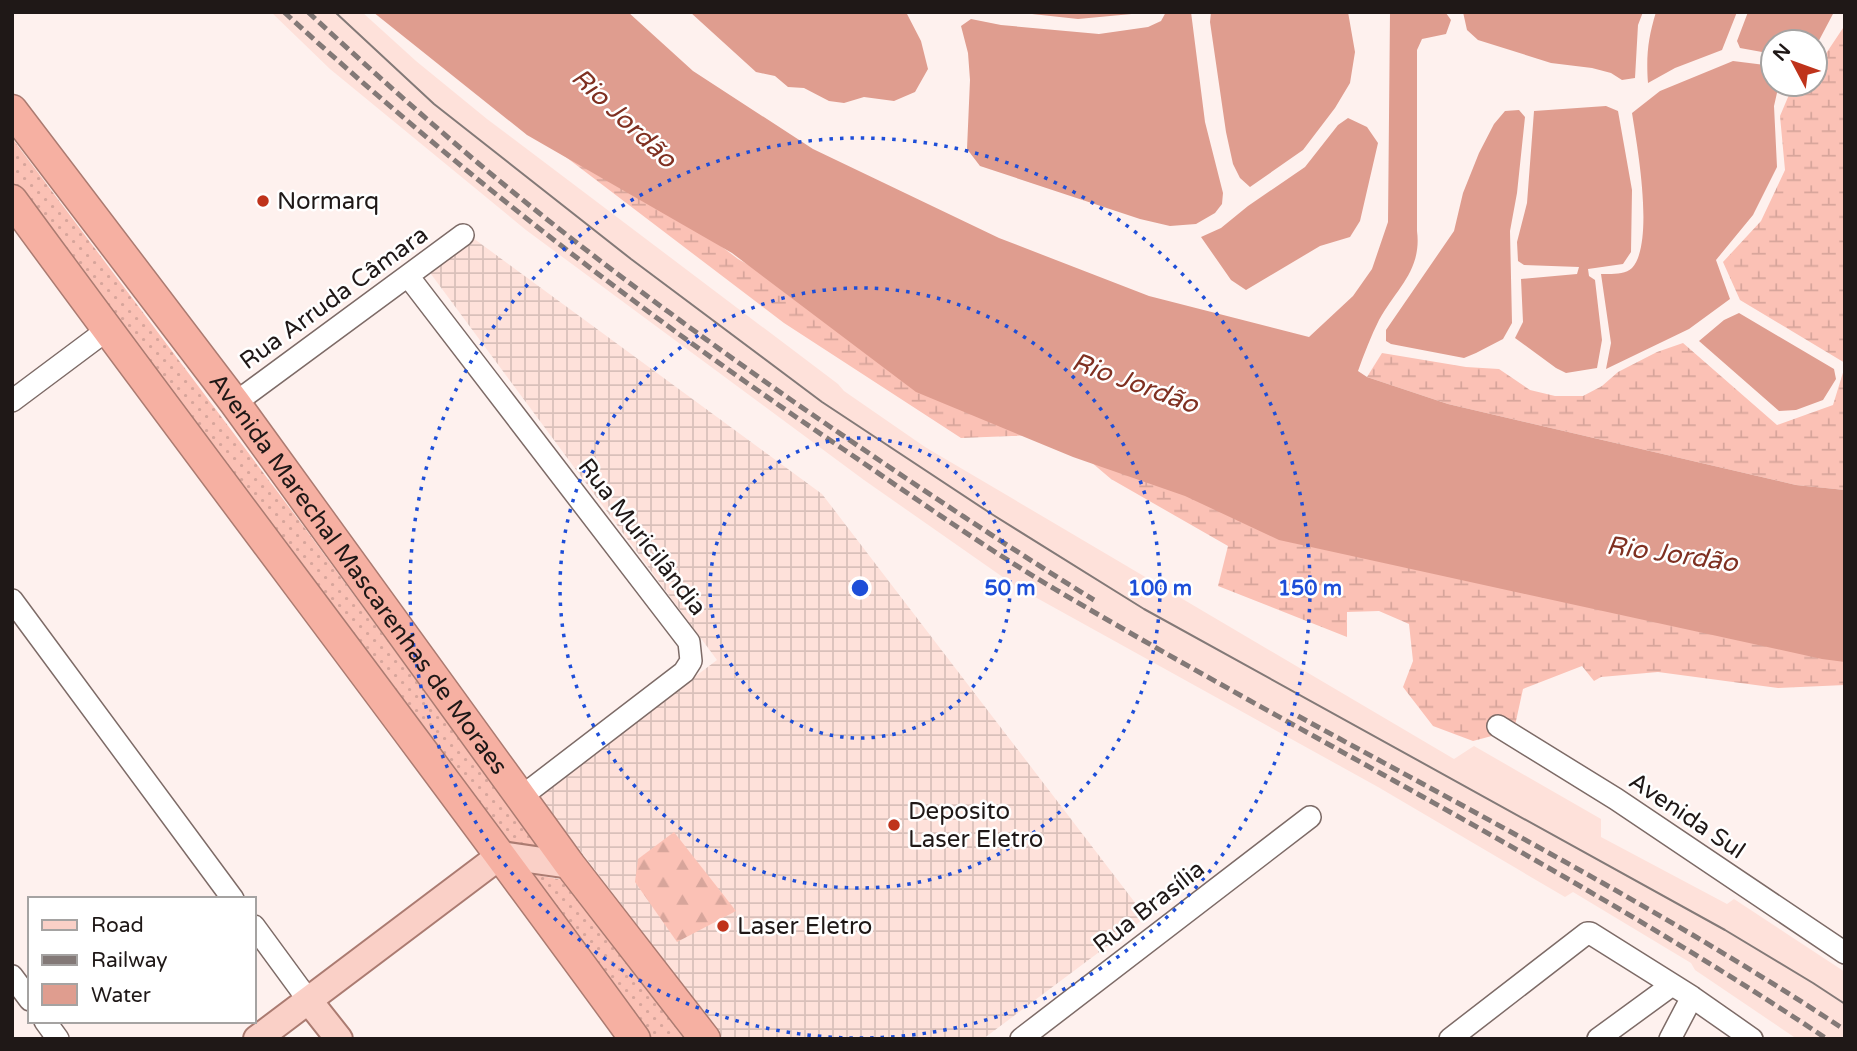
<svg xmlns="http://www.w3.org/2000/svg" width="1857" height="1051" viewBox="0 0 1857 1051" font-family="'Varela Round',sans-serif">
<defs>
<pattern id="industrial-grid" width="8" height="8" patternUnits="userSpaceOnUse" patternTransform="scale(1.75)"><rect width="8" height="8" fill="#fee1da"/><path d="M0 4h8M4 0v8" fill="none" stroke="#d9c0ba"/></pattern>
<pattern id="grass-dots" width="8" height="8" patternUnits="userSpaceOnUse" patternTransform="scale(1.75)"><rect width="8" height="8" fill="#fbc1b5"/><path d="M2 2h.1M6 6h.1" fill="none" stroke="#d7a59b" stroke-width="1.8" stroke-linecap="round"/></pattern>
<pattern id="forest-firs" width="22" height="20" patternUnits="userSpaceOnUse" patternTransform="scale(1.75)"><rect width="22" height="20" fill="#fbc1b5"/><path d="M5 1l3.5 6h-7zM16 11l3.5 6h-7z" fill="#d7a59b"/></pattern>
<pattern id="wetland-marsh" width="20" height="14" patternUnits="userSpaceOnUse" patternTransform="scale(1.75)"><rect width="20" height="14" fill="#fbc1b5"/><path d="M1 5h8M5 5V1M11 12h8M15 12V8" fill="none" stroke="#d7a59b"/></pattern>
</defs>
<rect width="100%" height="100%" fill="#fef1ee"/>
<path fill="#fee1da" d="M271,12H362L416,61L487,119L838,384L844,391L925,447L1454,759L1474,746L1601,819V837L1727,904L1734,899L1845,972V1039H1797L1695,970L1691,963L1573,892L1565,897L1378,787L1017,587L864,480L526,230L330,69Z"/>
<path fill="url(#industrial-grid)" d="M473,238L822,494L1146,917L983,1039H724L538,795L717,660L428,270Z"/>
<path fill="url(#grass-dots)" d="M12,138L304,527L545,856L511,850L12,182Z
M531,874L569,881L685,1039H649Z"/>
<path fill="url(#forest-firs)" d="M674,832L736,911L677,942L635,882L638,859Z"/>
<path fill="url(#wetland-marsh)" d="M1845,25V363L1740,300L1723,262L1761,221L1785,170L1780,116L1791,90L1797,84H1815V66L1823,58Z
M529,100L738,259L817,303L1845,629V685L1778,688L1658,672L1601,677L1594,681L1582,666L1523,689L1514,730L1473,741L1433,726L1403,687L1413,661L1409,624L1379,611L1347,612V637L1218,586L1228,546L1111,479L1058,434L961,438L784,323L554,148Z
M1683,343L1777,425L1833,405L1845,366V490L1796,485L1448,404L1367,377L1382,353L1466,367L1499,369L1530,390L1555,396H1583L1602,386L1618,372L1657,352Z"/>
<path fill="#df9d8f" d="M373,12H628L693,71L813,149L999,238L1149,296L1309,337L1353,296L1372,269L1388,222L1390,12L1446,13L1451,20L1446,34L1422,39L1417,50V231C1422,270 1397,288 1379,320C1371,336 1364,354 1358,371L1367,377L1448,404L1796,485L1845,490V662L1822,659L1279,540L1185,496L1073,457L916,392L732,253L527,135Z
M690,12H906L921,41L928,69L915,92L894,101L864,97L844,103L829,101L804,88L788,87L775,76L756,72Z
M1013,12H1153L1078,19Z
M1166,12H1191L1205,122L1223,193L1222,204L1215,213L1196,224L1170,226L1140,219L980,166L967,149L970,80L968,53L961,26L971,19L1001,25L1099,34L1148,27L1161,21Z
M1211,12H1348L1355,52L1350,83L1335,108L1303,150L1250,187L1240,178L1233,164L1226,132L1210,22Z
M1463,12H1643L1638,25L1635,78L1622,80L1611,73L1592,68L1551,63L1478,40L1467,30Z
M1656,12H1737L1722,50L1675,68L1648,83C1646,56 1648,38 1656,12Z
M1748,12H1834L1815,48V42H1773V54L1740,48L1737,41Z
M1733,61L1773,66V84H1779L1774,106L1777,167L1753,215L1716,260L1730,299L1689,329L1606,369L1611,343L1601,274C1611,274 1625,275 1632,268C1655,243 1637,145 1632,113L1660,91Z
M1606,106L1618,111L1632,190L1631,252L1623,264L1588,269L1589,276L1595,280L1602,340L1597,368L1566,373L1556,368L1515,338L1523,322L1521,279L1577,274L1579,267L1524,265L1518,261L1517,242L1527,203L1534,111Z
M1519,110L1525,117L1517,193L1510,231L1512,323L1503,339L1476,353L1464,358L1391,344L1386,341V330L1454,231L1463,193L1479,153L1494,124L1505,111Z
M1348,118L1367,127L1378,143L1360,221L1350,237L1320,246L1246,290L1231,280L1201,237L1221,228L1248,206L1305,167L1338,125Z
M1739,313L1834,369L1836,379L1823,400L1796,410L1779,411L1699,341L1724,320Z"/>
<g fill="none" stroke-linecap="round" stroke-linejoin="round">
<defs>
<path id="minor" d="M408,276L689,642L691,661L684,672L521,797
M12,401L107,330
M235,403L463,235
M12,600L233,899
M1498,726L1616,799L1845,953
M254,926L309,1001
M12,976L30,1000
M45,1021L58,1039
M1021,1039L1310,817
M1450,1039L1587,933H1590L1692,997L1752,1039
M1598,1039L1672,985
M1670,1039L1692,997"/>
<path id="major" d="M309,1001L339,1039
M257,1039L501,855L570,865"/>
<g id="highway">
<path id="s1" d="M12,110L235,403L570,865L705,1039"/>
<path d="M12,200C218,481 430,757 635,1039"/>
</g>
</defs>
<use href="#minor" stroke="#7d6b67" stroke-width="24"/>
<use href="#major" stroke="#ab7b71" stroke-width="30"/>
<use href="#highway" stroke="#ab7b71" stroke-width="33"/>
<use href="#minor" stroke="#fff" stroke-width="21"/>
<use href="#major" stroke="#fad0c7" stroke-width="26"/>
<use href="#highway" stroke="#f6b0a2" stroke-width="30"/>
<path stroke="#837977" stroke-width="2" d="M335,12L434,104L631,259L822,402L990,513L1144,609L1725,930L1813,983L1845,1004"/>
<path stroke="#837977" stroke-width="5" stroke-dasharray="10 5" stroke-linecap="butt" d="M284,12C458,172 647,317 843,449C912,496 981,545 1053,588C1310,740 1579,873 1827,1039
M308,12C363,63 420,114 478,163C579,248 686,326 794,402C893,470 992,537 1094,600
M1298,716C1482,817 1670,914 1845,1030"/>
</g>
<g fill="none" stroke="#1d4ed8" stroke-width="3.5" stroke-dasharray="3.5 7">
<circle cx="860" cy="588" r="150"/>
<circle cx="860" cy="588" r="300"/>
<circle cx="860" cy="588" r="450"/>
</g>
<g fill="#bf331b" stroke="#fff" stroke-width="2.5">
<circle cx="263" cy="201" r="7"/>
<circle cx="894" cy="825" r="7"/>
<circle cx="723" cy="926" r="7"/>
</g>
<g text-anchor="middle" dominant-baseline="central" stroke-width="5" stroke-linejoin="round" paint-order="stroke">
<g font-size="24" fill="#1f1817" stroke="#fff" text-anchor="start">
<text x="277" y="201">Normarq</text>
<text x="908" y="811">Deposito<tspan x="908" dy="28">Laser Eletro</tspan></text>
<text x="737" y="926">Laser Eletro</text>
</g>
<g font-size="24" fill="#1f1817" stroke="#fff">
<text transform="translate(334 298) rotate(-36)">Rua Arruda Câmara</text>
<text transform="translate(642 537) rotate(52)">Rua Muricilândia</text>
<text stroke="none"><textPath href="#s1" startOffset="579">Avenida Marechal Mascarenhas de Moraes</textPath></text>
<text transform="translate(1687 816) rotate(34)">Avenida Sul</text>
<text transform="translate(1149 907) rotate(-38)">Rua Brasília</text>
</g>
<g font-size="26" font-style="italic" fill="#7f3021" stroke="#fff">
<text transform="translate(624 118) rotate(43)">Rio Jordão</text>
<text transform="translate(1135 383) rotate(20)">Rio Jordão</text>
<text transform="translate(1672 554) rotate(8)">Rio Jordão</text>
</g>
</g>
<circle cx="860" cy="588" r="10" fill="#1d4ed8" stroke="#fff" stroke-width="3.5"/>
<g font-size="21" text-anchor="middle" font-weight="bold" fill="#1d4ed8" stroke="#fff" stroke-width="5" stroke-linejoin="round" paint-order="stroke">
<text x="1010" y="595">50 m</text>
<text x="1160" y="595">100 m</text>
<text x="1310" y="595">150 m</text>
</g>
<rect width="1857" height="1051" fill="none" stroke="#1f1817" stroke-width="28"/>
<rect x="28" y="897" width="228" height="126" fill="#ffffff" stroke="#a5a3a2" stroke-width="2"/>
<rect x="42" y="920" width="35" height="10" fill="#fad0c7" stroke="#a5a3a2" stroke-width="2"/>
<text x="91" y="932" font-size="21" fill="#1f1817">Road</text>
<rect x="42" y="955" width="35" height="10" fill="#837977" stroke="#a5a3a2" stroke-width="2"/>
<text x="91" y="967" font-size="21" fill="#1f1817">Railway</text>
<rect x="42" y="984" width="35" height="21" fill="#df9d8f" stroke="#a5a3a2" stroke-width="2"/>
<text x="91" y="1002" font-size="21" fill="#1f1817">Water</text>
<g transform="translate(1794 63) rotate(311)"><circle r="33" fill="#ffffff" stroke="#a5a3a2" stroke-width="2"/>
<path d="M0-5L12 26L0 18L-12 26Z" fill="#bf331b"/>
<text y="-10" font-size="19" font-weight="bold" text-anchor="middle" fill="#1f1817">N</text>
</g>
</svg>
